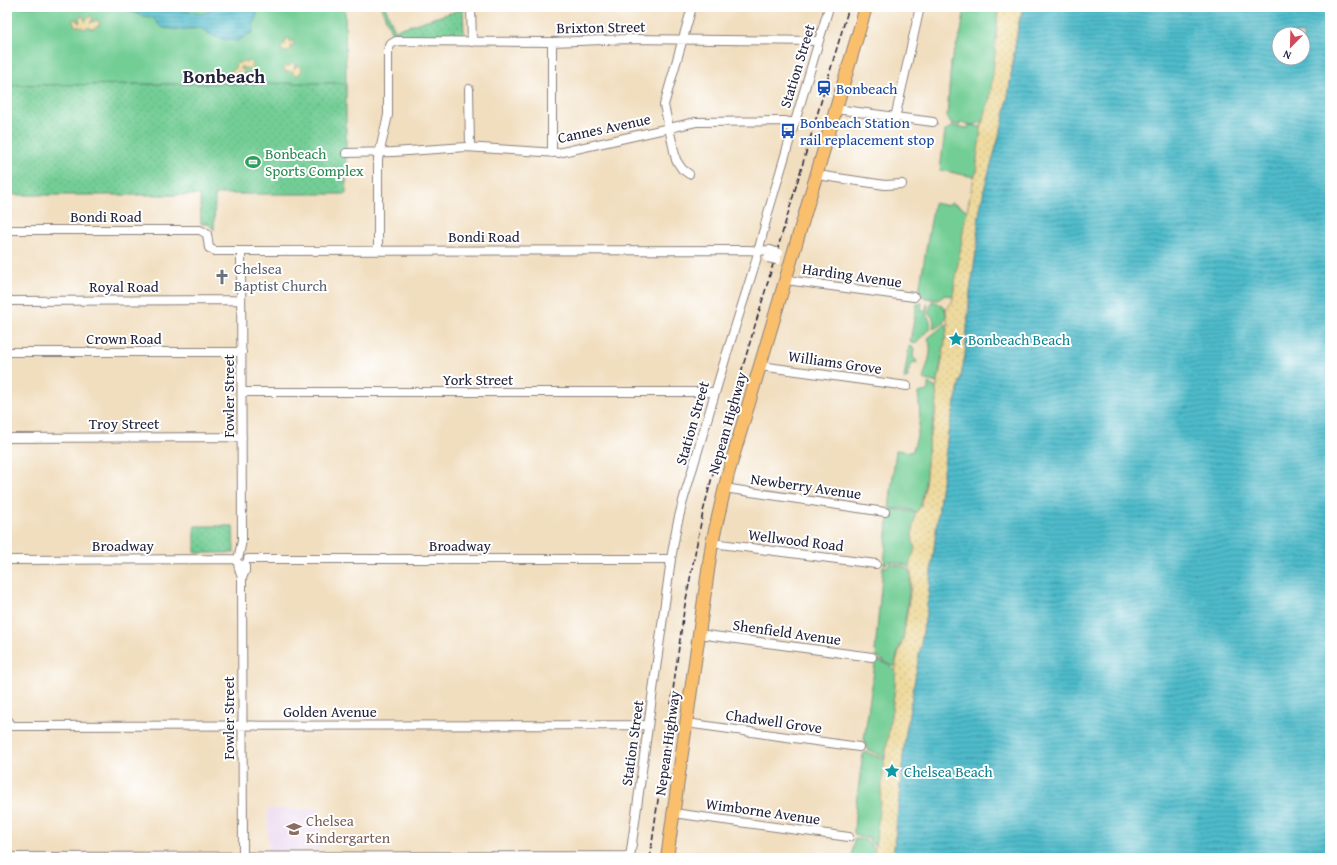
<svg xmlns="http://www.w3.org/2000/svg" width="1337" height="865" viewBox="0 0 1337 865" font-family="'Gentium Book Plus',serif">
<defs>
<pattern id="sand-dots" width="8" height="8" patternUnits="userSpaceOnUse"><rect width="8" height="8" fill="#eeda9e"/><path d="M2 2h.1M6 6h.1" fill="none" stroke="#ccbb89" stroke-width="1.8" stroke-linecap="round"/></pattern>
<pattern id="park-dots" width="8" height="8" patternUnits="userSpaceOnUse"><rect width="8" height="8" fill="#73ce95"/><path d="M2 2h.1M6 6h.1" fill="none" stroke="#63b181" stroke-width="1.8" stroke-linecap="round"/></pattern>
<pattern id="water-rules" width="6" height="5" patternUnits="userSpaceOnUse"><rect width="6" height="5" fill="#50bccb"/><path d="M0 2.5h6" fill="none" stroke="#4298a6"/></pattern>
</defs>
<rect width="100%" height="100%" fill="#fff"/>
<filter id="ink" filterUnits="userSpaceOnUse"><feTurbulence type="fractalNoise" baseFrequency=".025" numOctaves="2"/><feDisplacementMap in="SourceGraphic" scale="8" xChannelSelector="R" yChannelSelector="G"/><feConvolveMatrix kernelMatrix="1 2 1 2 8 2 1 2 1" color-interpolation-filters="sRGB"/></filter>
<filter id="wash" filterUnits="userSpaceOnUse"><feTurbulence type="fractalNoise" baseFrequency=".012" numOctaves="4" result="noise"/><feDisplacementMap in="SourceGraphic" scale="16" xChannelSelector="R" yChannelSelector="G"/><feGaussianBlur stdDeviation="0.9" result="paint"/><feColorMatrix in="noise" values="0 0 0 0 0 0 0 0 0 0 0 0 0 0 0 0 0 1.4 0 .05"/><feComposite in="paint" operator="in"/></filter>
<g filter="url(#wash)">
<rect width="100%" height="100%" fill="#f1debf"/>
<path fill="#e8d2ee" d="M268,809H319L320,850H268Z"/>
<path fill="#73ce95" stroke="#4a7868" d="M7,7H345L346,83L7,85Z
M965,7H996L998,10C996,48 996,88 982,123H977L976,125L960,123V125L952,124L947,117L951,62L961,32Z
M969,125L982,127L977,159V172L974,177L940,170L945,131L952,126L968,128Z
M934,203L944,205L952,203L967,210L953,296L945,295L938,300L926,298L919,294V291Z
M932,301C950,305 951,324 933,329L934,322L932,316L928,314Z
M922,303L921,310H926L927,304H928L926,315C938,328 923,332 917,343L912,344V342L910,341L917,304Z
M946,324L948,325L937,383L923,379C926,367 934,352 928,338Z
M909,346L914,348L913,357L917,361L916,363L913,362L907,375L909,376L906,379H904Z
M928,383L936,388C940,406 932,422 929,440C927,456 926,501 917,512L903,508L889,509L896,450L912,452C920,431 921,416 918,393L927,391L928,388Z
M891,510H903L916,513L912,537L915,549L910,567C903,563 896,564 889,561L886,564H884L889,513H891Z
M890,563C899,568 908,563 911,574L903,639L896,659V666H892L876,656L877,652L875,651L883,566L887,567Z
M878,660L887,664L896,671L895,689L885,757L868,750V748L865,747L866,741L864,740L875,664L876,662H878Z
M865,752L885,759L876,843L873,845L869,841L870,837L868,838L858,837V835L854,834V831L856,804L863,754H864Z
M854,839L866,840L875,850L874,858H852Z"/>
<path fill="url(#sand-dots)" stroke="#887e6c" d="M996,7H1023L1018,25L1008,98L1003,122L985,186L977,233L978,240L970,292L965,355L960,382L948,433L926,614L905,738L893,858H874L885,757L895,689L896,662L903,639L911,588V574L910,569V562L915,549L912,537L915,514L921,506L925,487L929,440L934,423L937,402L936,388L939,377L948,325L946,310L952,302L965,220L974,177L977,172V159L982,123L990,99L995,54L998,10Z
M82,16L84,17L85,21L88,17L91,16L93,18L90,23L96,20L99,22L100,25L92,29L87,27L84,29L79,26H75L73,22L74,19H77L78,22L80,23L79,18Z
M289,38L290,41L294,42V46H290L292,50L287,52L282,51L281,47L285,44L286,39Z
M242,61L246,62L250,61L252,63V67L250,69L240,67V69L244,70V74L238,73L234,76L231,75L230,72L235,69L236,63H240Z
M292,63L295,65L294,69L297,65L301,67L302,70L299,75H295L292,71L284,72V67L289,66Z"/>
<path fill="url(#park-dots)" stroke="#4a7868" d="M381,7H385L395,30L463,9L464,34L462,37L393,36Z
M346,83V194H215L214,230L209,224H201L200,195H7V85Z
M195,526H233L234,553H195Z"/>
<path fill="url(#water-rules)" stroke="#396f83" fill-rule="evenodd" d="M124,7H152L166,12L177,9L202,14L216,7H260L253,24V32L237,41L223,39L213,36L201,28L179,30L164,28L160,26L152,17L142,16L127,10Z
M1023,7H1330V858H893L905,738L926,614L948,433L960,382L965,355L970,292L978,240C977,232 978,225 979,216C983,184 996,153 1003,121C1012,84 1013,44 1023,7ZM1279,34H1303V58H1279Z"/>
</g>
<g filter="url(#ink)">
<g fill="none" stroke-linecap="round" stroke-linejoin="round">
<defs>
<path id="minor" d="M471,7L472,42
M469,89L470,147
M836,109L933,122
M895,118L920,7
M346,153L393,152L466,147L558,153L696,122L784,121L795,123
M552,153V42
M689,174L682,169L676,160L664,105L692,7
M817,175L885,185L902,184
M7,230H200L207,234L209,248L215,251L749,250L758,251L770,250
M378,250V159L388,115V50L391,44L396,41L552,42L629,39L819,41
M786,280L914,297
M7,301L241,300
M7,352H242
M760,366L907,386
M242,392H715
M7,438L242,437
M724,488L885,512
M712,543L876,564
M239,555L242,541L241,251
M248,559H671
M10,560L236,559
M238,563L239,569L242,578L243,858
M242,578L245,571V564
M698,634L872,657
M7,719L12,726
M686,723L859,747
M12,726L648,725
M673,813L849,837
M7,857L630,856
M630,858L671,559L677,525L683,501L726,356L755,264L768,213L829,7"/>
<path id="highway" d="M667,858L712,543L728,474L866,7"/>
</defs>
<use href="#minor" stroke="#8a807d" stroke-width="10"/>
<use href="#highway" stroke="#8a807d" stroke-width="14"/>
<use href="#minor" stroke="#fff" stroke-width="8"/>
<use href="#highway" stroke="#f9bf6d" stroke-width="12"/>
<path stroke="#22223b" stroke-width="1.5" stroke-dasharray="6 3" stroke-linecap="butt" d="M650,858L684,610L703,512L725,427L849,7"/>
<defs>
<path id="minor-bridge" d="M770,250L779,253
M768,258L777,260"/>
</defs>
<use href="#minor-bridge" stroke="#8a807d" stroke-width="10" stroke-linecap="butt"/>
<use href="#minor-bridge" stroke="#fff" stroke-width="8"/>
</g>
</g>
<defs>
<symbol id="station-bare" viewBox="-9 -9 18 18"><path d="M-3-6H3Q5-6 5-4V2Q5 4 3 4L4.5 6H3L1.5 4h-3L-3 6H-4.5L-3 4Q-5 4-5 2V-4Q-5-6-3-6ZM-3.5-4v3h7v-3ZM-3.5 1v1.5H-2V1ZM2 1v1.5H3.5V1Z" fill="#1a4fb4" stroke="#fff" stroke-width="2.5" paint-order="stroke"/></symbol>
<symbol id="bus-bare" viewBox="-9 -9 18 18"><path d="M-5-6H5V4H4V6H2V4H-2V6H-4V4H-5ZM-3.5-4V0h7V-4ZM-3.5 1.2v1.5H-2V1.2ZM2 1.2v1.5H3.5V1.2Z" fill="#1a4fb4" stroke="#fff" stroke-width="2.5" paint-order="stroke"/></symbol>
<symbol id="stadium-bare" viewBox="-9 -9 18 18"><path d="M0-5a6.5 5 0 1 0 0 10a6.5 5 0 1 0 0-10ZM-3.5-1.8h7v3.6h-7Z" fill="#2e9e5b" stroke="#fff" stroke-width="2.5" paint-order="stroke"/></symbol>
<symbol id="church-bare" viewBox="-9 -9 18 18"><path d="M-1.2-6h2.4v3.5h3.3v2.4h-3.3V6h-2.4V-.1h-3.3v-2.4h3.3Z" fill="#6b7280" stroke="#fff" stroke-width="2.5" paint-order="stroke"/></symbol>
<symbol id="sight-bare" viewBox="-9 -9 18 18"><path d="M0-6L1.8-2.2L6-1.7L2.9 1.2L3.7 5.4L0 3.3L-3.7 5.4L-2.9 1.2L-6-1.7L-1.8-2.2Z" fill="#0f9aa8" stroke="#fff" stroke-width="2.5" paint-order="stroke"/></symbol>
<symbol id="school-bare" viewBox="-9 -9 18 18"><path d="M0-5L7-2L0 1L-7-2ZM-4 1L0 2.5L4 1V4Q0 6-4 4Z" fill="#8d6e63" stroke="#fff" stroke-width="2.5" paint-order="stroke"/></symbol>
</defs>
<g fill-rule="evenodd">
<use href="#station-bare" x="813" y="77" width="22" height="22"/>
<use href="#bus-bare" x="777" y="120" width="22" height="22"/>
<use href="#stadium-bare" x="242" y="151" width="22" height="22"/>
<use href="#church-bare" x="211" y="266" width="22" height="22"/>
<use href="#sight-bare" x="945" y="328" width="22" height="22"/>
<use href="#sight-bare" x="881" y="760" width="22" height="22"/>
<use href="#school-bare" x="283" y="818" width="22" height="22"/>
</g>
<g text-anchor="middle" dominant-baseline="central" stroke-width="4" stroke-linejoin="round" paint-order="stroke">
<g font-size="15" fill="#22223b" stroke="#fff">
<text transform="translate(601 27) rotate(-1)">Brixton Street</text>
<text transform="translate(797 66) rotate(-73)">Station Street</text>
<text transform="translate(604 128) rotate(-12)">Cannes Avenue</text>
<text x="106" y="216">Bondi Road</text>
<text x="484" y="236">Bondi Road</text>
<text transform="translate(852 275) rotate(8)">Harding Avenue</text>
<text x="124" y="286">Royal Road</text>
<text x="124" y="338">Crown Road</text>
<text transform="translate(835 362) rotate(8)">Williams Grove</text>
<text x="478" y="379">York Street</text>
<text transform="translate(228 396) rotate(-90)">Fowler Street</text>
<text x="124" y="423">Troy Street</text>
<text transform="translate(692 423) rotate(-74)">Station Street</text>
<text transform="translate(727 423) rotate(-74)">Nepean Highway</text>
<text transform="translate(806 486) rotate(8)">Newberry Avenue</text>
<text transform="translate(796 540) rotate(7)">Wellwood Road</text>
<text x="123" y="545">Broadway</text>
<text x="460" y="545">Broadway</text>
<text transform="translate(787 632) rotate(8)">Shenfield Avenue</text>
<text x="330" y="711">Golden Avenue</text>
<text transform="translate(228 718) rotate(-90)">Fowler Street</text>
<text transform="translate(774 721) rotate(8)">Chadwell Grove</text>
<text transform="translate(632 743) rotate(-82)">Station Street</text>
<text transform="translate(667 743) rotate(-82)">Nepean Highway</text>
<text transform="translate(763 811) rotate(8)">Wimborne Avenue</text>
</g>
<g font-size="15" fill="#164399" stroke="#fff" text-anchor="start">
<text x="836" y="88">Bonbeach</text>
<text x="800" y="122">Bonbeach Station<tspan x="800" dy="17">rail replacement stop</tspan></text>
</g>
<g font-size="15" fill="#27864d" stroke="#fff" text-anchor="start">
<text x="265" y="153">Bonbeach<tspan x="265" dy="17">Sports Complex</tspan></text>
</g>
<g font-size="15" fill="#5b616d" stroke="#fff" text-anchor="start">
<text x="234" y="268">Chelsea<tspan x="234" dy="17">Baptist Church</tspan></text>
</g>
<g font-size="15" fill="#0d838f" stroke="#fff" text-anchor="start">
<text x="968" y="339">Bonbeach Beach</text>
<text x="904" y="771">Chelsea Beach</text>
</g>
<g font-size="15" fill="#785e54" stroke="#fff" text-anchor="start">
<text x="306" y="820">Chelsea<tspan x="306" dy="17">Kindergarten</tspan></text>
</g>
<g font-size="19" font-weight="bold" fill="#22223b" stroke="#fff">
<text x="224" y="76">Bonbeach</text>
</g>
</g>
<rect width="1337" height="865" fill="none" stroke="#fff" stroke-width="24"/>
<g transform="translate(1291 46) rotate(203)"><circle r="19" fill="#ffffff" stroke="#a7a7b1"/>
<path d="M0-3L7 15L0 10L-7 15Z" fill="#d1495b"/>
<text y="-6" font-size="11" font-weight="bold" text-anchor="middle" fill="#22223b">N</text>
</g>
</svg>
